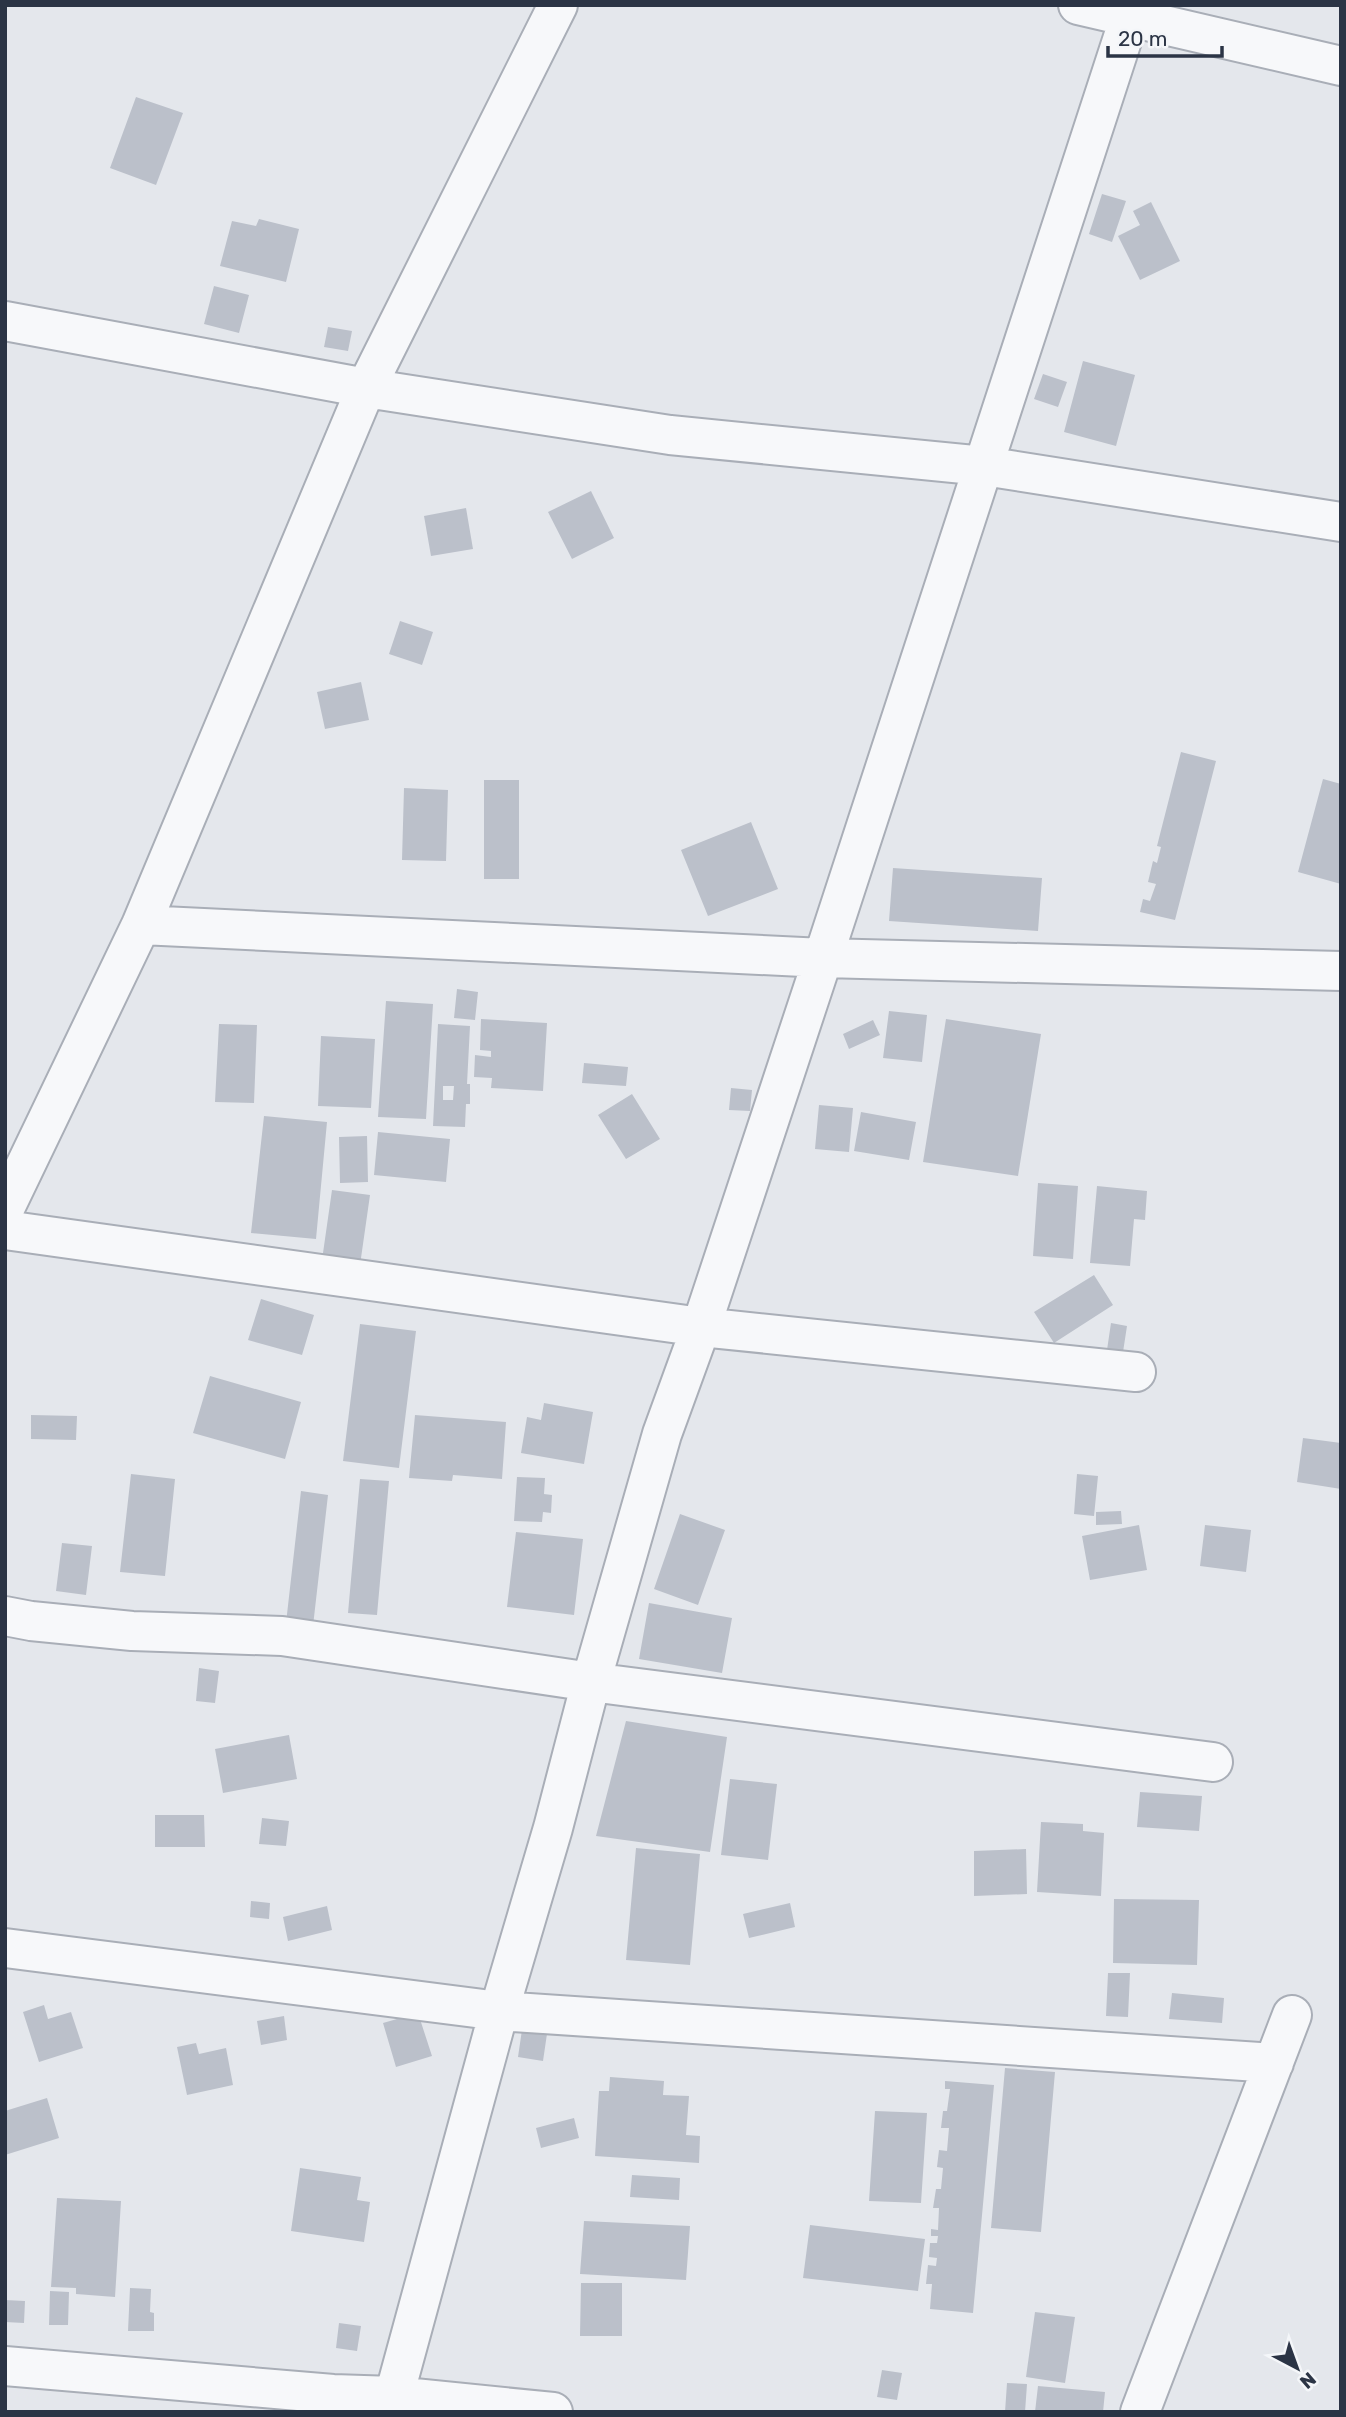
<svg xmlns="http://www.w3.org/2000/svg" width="1346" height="2417" viewBox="0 0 1346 2417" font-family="Rubik,sans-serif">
<rect width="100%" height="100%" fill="#e4e7ec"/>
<path fill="#bbc0ca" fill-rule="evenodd" d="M136,97L183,113L156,185L110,168Z
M1102,194L1126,201L1112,242L1089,234Z
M1151,202L1180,261L1140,280L1118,236L1140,225L1133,211Z
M259,219L299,229L286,282L220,266L232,221L256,226Z
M214,286L249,295L239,333L204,324Z
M328,327L352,331L348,351L324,347Z
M1083,361L1135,375L1116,446L1064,432Z
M1043,374L1067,382L1058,407L1034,399Z
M591,491L614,538L572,559L548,512Z
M466,508L473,549L431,556L424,516Z
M400,621L433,632L422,665L389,654Z
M361,682L369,720L325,729L317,692Z
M1181,752L1216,761L1175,920L1140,912L1143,899L1150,901L1156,884L1148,882L1153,861L1157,863L1161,847L1157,846Z
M1323,779L1341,784V884L1298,872Z
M484,780H519V879H484Z
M404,788L448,790L446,861L402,860Z
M751,822L778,889L708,916L681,850Z
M893,868L1042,878L1038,931L889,921Z
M457,989L478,992L475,1020L454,1018Z
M386,1001L433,1004L426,1119L378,1117Z
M889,1011L927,1015L922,1062L883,1058Z
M481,1019L547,1023L543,1091L491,1088L492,1078L474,1077L475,1055L491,1057V1051L480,1050Z
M946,1019L1041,1034L1018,1176L923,1162Z
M873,1020L880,1035L849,1049L843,1034Z
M219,1024L257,1025L254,1103L215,1102Z
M438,1024L470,1026L467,1084H470V1104H466L465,1127L433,1126ZM443,1086H454L453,1100H443Z
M321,1036L375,1039L371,1108L318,1106Z
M584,1063L628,1067L626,1086L582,1083Z
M731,1088L752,1090L750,1111L729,1110Z
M632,1094L660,1139L626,1159L598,1115Z
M819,1105L853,1108L849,1152L815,1149Z
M861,1112L916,1122L909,1160L854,1151Z
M264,1116L327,1122L316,1239L251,1233Z
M378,1132L450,1139L446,1182L374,1175Z
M367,1136L368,1182L340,1183L339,1137Z
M1038,1183L1078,1186L1073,1259L1033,1256Z
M1097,1186L1147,1191L1145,1220L1134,1219L1130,1266L1090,1263Z
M332,1190L370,1195L360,1265L322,1260Z
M1094,1275L1113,1305L1054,1343L1034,1312Z
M261,1299L314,1315L302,1355L248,1340Z
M1111,1323L1127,1326L1123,1352L1107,1350Z
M360,1324L416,1331L399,1468L343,1461Z
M210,1376L301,1402L285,1459L193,1433Z
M544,1403L593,1412L584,1464L521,1453L527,1417L541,1420Z
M31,1415L77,1416L76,1440L31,1439Z
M415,1415L506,1422L502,1479L453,1475L452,1481L409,1478Z
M1303,1438L1341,1443V1489L1297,1482Z
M131,1474L175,1479L165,1576L120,1572Z
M1077,1474L1098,1476L1094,1516L1074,1514Z
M517,1477L545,1478L544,1494L552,1495L551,1513L543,1512L542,1522L514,1521Z
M360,1479L389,1481L377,1615L348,1613Z
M301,1491L328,1495L313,1626L286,1623Z
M1121,1511L1122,1524L1096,1525V1512Z
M680,1514L725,1530L698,1605L654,1589Z
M1139,1525L1147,1570L1090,1580L1082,1536Z
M1205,1525L1251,1530L1246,1572L1200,1566Z
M516,1532L583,1539L574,1615L507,1607Z
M62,1543L92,1546L86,1595L56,1591Z
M649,1603L732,1618L722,1673L639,1659Z
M199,1668L219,1671L215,1703L196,1701Z
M626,1721L727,1737L710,1852L596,1836Z
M289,1735L297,1779L223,1793L215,1749Z
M730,1779L777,1784L768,1860L721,1855Z
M1140,1792L1202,1796L1199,1831L1137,1827Z
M155,1815H204L205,1847H155Z
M262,1818L289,1821L286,1846L259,1844Z
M1041,1822L1083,1824V1831L1104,1833L1101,1896L1037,1892Z
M636,1848L700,1854L690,1965L626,1960Z
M1026,1849L1027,1894L974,1896V1851Z
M1114,1899L1199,1900L1197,1965L1113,1963Z
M251,1901L270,1903L269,1919L250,1917Z
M790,1903L795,1927L749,1938L743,1914Z
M327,1906L332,1930L288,1941L283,1917Z
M1108,1973H1130L1128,2017L1106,2016Z
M1172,1993L1224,1998L1222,2023L1169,2019Z
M44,2005L48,2019L71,2012L83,2048L39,2062L23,2012Z
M418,2013L432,2056L396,2067L383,2023Z
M284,2016L287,2040L261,2045L257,2021Z
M523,2023L548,2027L543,2061L518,2057Z
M196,2043L199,2054L226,2048L233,2085L187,2095L177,2047Z
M1005,2068L1055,2072L1041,2232L991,2228Z
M610,2077L664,2081L663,2095L689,2096L686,2135L700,2136L699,2163L595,2156L599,2091H609Z
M945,2081L994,2085L973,2313L930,2309L932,2284H926L928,2265L936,2266L937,2258L929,2257L930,2243H937L938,2236H931V2229L938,2230L939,2208H933L936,2189H941L943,2168L937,2167L939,2150L947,2151L949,2128H941L943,2111H947L950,2089H945Z
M47,2098L59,2138L5,2155V2111Z
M875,2111L927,2113L921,2203L869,2201Z
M574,2118L579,2138L541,2148L536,2128Z
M300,2168L361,2177L357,2200L370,2202L364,2242L291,2231Z
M632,2175L680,2178L679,2200L630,2197Z
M57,2198L121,2201L115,2297L76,2294V2288L51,2287Z
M584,2221L690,2226L686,2280L580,2274Z
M810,2225L925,2239L918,2291L803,2278Z
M581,2283H622V2336H580Z
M130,2288L151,2289L150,2312L154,2313V2331H128Z
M50,2291L69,2292L68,2325H49Z
M5,2300L25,2301L24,2323L5,2322Z
M1035,2312L1075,2317L1065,2383L1026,2377Z
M339,2323L361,2326L357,2351L336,2348Z
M882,2370L902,2373L897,2400L877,2397Z
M1007,2383L1027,2384L1025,2412H1005Z
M1038,2386L1105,2392L1103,2412H1035Z"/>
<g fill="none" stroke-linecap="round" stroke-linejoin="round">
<defs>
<path id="street" d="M1078,5L1341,66
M5,321L366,388L670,435L984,466L1341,522
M141,925L823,958L1341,971
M5,1208L141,925L366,388L558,5
M5,1230L701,1327L1136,1372
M5,1616L31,1621L132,1631L282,1636L591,1682L1213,1762
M5,1948L499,2011L1274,2063
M5,2366L333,2394L394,2396L553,2412
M394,2396L499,2011L553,1828L591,1682L662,1434L701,1327L823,958L1129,19
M1140,2412L1292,2015"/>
</defs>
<use href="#street" stroke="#a9aeb7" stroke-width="42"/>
<use href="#street" stroke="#f7f8fa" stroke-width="38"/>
</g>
<rect width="1346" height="2417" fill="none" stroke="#2b3445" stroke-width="14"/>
<g transform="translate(1297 2368) rotate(139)" stroke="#f4f6f9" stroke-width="5" paint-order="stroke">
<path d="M0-5L12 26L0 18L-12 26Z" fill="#2b3445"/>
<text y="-10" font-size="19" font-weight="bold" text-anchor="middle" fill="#2b3445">N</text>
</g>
<path d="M1108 46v10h114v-10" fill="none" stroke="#2b3445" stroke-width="3.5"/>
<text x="1118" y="46" font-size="21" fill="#2b3445" stroke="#f4f6f9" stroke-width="5" paint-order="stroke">20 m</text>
</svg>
